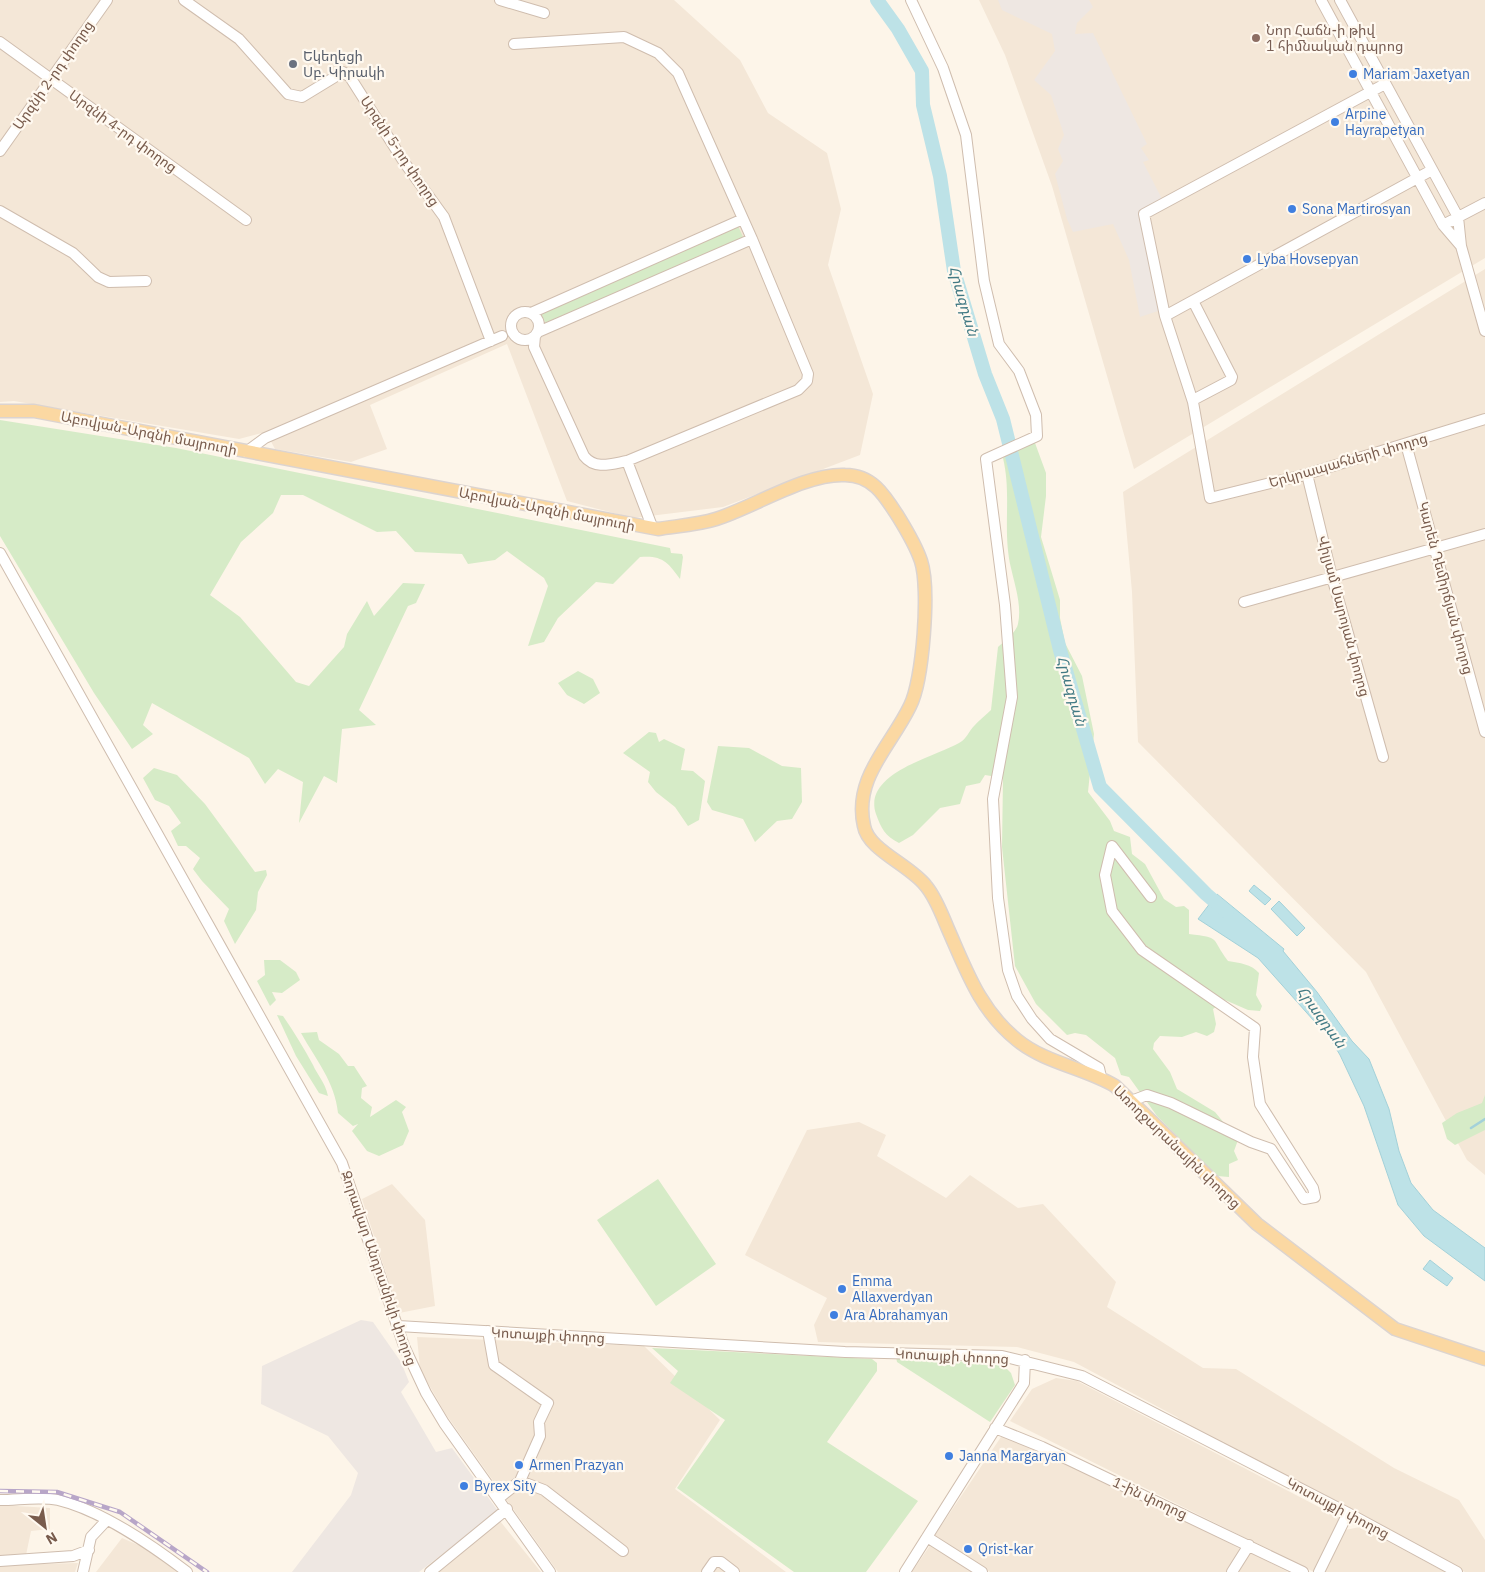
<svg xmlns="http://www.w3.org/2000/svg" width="1485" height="1572" viewBox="0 0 1485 1572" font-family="'IBM Plex Sans','Noto Sans Armenian',sans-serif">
<rect width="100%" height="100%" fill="#fdf5e9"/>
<path fill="#f4e7d7" d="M0,0H674L740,60L768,113L827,153L841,209L828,265L873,394L860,455L723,507L633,518L567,501L507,344L370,405L387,449L351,462L275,449L266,432L239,439L14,401L0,402Z
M979,0H1485V258L1134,469L1052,186L1005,55Z
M1485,269V1175L1467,1160L1366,972L1138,742L1132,592L1123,492Z
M859,1122L886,1135L877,1156L946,1198L970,1175L1018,1208L1043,1204L1116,1282L1107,1307L1203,1368L1236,1369L1394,1468L1459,1500L1485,1540V1572H1465L1188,1427L1177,1417L1074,1362L1017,1347L818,1342L814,1325L827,1298L745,1255L807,1130Z
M392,1184L425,1220L435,1306L399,1313L362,1199Z
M417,1337L644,1346L720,1420L675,1489L786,1572H558L445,1413L420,1369Z
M1056,1378L1077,1381L1340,1518L1314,1572L1010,1421L1032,1389Z
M1003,1434L1155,1503L1242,1550L1228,1572H990L935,1535Z
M0,1505L50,1508V1529L31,1531L26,1555L0,1556Z
M500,1521L541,1572H439Z
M1360,1527L1445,1572H1324L1345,1530Z
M122,1538L159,1554L181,1572H96Z
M931,1544L974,1572H912Z
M1250,1552L1288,1572H1237Z
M78,1563L75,1572H0V1565Z"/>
<path fill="#eee7e2" d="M998,0H1089L1093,7L1077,23L1075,34L1093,33L1147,144L1141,148L1149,160L1143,162L1162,199L1145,207L1141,221L1158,311L1140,317L1129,260L1113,224L1073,232L1067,219L1055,174L1063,161L1058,149L1064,135L1051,95L1034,80L1055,51L1052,34L1002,10Z
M361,1320L373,1322L401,1362L409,1382L401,1392L436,1452L452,1448L498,1511L419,1572H292L351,1495L358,1473L328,1436L261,1404L262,1366Z"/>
<path fill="#d6ebc7" d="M738,226L744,239L546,324L540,312Z
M0,420L176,448L670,548L671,553L682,554L683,557L680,579C668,562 662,555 640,557L613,584L596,582L558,618L544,642L528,646L548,586L544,578L507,551L495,560L468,564L462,554L415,552L396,531L377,532L303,495H281L273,513L241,542L210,595L240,617L296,682L309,686L344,647L347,634L367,601L374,616L403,583L425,584L416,603L408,606L359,710L376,725L342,729L337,783L324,776L299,823L303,782L278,769L265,784L249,758L152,703L143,725L153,734L132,749L94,693L0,536Z
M1035,443L1046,473V496L1041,537L1060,600V618L1065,643L1082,676L1094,734L1088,792L1110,821L1114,831L1130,837L1132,854L1145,864L1164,899L1176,907L1184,906L1189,910V934C1222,938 1210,937 1228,961C1240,963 1251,964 1259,973L1256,995L1262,1006L1260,1011L1248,1010L1225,1000L1213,1009L1216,1024L1214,1032L1207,1036L1196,1032L1182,1037L1160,1036L1154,1043L1153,1049L1170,1072L1177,1089L1215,1112L1238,1140L1234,1151L1238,1160L1229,1164V1177L1217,1176L1157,1116L1129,1077L1121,1075L1115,1058L1086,1035L1075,1033L1067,1035L1036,1004L1015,966L1002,847L1003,778L985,775L980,783L966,786L960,804L940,808L913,835L899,843C885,836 881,828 876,814C862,773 935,757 959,743C966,740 969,731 974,726C979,720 986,715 991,710L998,647C1004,641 1016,633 1018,624C1022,606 1015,586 1011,568C1002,530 1012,496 1003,458L1027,444Z
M578,671L593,679L600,693L584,704L567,695L558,683Z
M649,732L656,733L659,742L664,739L685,749L681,770L693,771L705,781L699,820L688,826L675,807L656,792L648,782L650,772L623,753Z
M718,746L749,748L782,766L801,768L802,802L792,819L777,821L755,842L743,819L712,810L707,802Z
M154,768L177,775L205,804L255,872L266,870L267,875L258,892L256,910L235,944L224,921L229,909L202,881L193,869L200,858L186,846H178L171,831L181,823L169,806L155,800L143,778Z
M264,960H280L296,972L300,980L282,993L272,992L276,1000L270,1006L257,981L265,975Z
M277,1015L283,1016C294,1032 304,1048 313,1065C318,1076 325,1082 328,1096L319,1093L296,1056Z
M317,1032L319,1040L339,1054L348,1066H354L367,1086L362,1088L361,1098L372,1107L370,1117L396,1100L406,1107L402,1112L409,1131L403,1145L379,1156L367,1151L352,1131L358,1124L353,1126L338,1113C335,1082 316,1060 301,1033Z
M1485,1095V1130L1455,1145L1447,1139L1442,1123L1457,1113L1482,1103Z
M658,1179L716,1264L656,1306L597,1220Z
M652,1348L872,1359L877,1363V1371L827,1442L918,1501L866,1572H794L677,1488L725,1420L670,1383L678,1371Z
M896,1357L1002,1364L1011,1373L1015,1385L990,1422L897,1362Z"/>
<path fill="#bde2e7" stroke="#a3d1d9" d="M1254,885L1271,899L1265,905L1249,891Z
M1217,894L1284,949L1283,951L1317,992L1352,1041L1369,1059L1389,1109L1399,1151L1411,1183L1433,1210L1485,1248V1281L1424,1236L1398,1205L1364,1106L1340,1055L1326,1032L1314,1021L1258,958L1198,919Z
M1279,901L1305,928L1297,936L1271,909Z
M1430,1260L1453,1278L1447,1286L1423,1269Z"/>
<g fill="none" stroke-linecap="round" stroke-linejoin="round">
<path stroke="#a3d1d9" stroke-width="2.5" d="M1471,1128L1485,1119"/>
<path stroke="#bde2e7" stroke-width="14" d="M877,0L898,29L922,71L923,105L940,176L954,271L985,374L1003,419L1060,650L1100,787L1206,894L1227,912"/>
<defs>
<path id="minor" d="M184,0L239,39L288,94L302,97L343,72L350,77L404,162L444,217L491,341
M500,0L544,13
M911,0L943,68L966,135L984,281L999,344L1019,371L1036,415L1037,436L986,459L1005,605L1012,697L993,799L998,898L1008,970L1017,996L1032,1019L1050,1039L1099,1068L1101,1077
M1321,0L1443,225L1461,246
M1340,0L1458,217L1461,246L1485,331
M0,42L246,220
M514,44L624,37L658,53L678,73L752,239L808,374L807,381L798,390L627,461C611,464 595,470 584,456L534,347L535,336
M1385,84L1144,214L1165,316L1193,402L1210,498L1307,474L1485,419
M0,151L107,0
M0,211L73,253L98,277L109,282L146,281
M1443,225L1485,203
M511 326a14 14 0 1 1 28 0a14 14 0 1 1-28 0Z
M531,313L743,219
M1165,316L1432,170
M538,332L752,239
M1193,400L1231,380L1232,377L1193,301
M1406,444L1485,732
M246,452L265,438L502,336
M627,461L653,529
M1307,474L1332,577L1383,757
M0,553L342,1163L404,1346L426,1393L444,1423L550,1572
M1244,602L1485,534
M1131,1101L1147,1095L1171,1103L1251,1142L1271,1149L1304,1199L1315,1197L1313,1188L1260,1104L1253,1057L1255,1028L1142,950L1112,911L1105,875L1112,846L1151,897
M398,1326L845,1352L1002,1356L1082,1376L1348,1513L1457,1572
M488,1331L494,1365L548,1403L539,1422L540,1436L520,1481
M995,1428L1042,1447L1303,1572
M499,1498L520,1481L544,1490L623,1551
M0,1500C18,1500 41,1496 58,1500C100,1510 153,1546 187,1572
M927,1537L982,1572
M0,1561L73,1556L89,1550
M83,1572L91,1537L106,1521
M430,1572L507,1509
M707,1572L714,1562H721L734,1572
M905,1572L1024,1383L1025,1360
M1232,1572L1249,1545
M1319,1572L1348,1513"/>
<path id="major" d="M0,411H34L658,529C676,526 697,525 716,519C754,507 806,473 845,475C873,475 885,496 899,518C907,531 916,546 921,561C930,588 923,681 910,706C891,746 853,778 864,826C868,850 910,865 926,886C936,898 942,915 948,929C967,972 980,1010 1017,1040C1045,1063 1085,1068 1115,1086L1257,1224L1395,1329L1485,1359"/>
</defs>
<use href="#minor" stroke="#cfbdae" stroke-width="12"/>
<use href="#major" stroke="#dcd4d0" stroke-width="15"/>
<use href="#minor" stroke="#fff" stroke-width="10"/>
<use href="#major" stroke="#fbd8a2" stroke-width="12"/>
<defs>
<path id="rail" d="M0,1491L57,1492L120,1512L207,1572"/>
</defs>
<use href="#rail" stroke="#b8a6c8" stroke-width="4.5"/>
<use href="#rail" stroke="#fff9f0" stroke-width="2.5" stroke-dasharray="8" stroke-linecap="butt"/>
</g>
<circle fill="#8d6e63" stroke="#fff9f0" stroke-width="2" cx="1256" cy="38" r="5"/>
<circle fill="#6b7280" stroke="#fff9f0" stroke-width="2" cx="293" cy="64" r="5"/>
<g fill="#3f7fe0" stroke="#fff9f0" stroke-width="2">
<circle cx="1353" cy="74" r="5"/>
<circle cx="1335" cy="122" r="5"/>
<circle cx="1292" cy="209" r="5"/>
<circle cx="1247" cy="259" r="5"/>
<circle cx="842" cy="1289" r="5"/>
<circle cx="834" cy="1315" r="5"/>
<circle cx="949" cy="1456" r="5"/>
<circle cx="519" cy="1465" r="5"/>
<circle cx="464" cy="1486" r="5"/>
<circle cx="968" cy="1549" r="5"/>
</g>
<g text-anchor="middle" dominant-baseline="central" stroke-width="4.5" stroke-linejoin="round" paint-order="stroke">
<g font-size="14" fill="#785e54" stroke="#fff9f0" text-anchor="start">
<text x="1266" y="30">Նոր Հաճն-ի թիվ<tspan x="1266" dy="16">1 հիմնական դպրոց</tspan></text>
</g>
<g font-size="14" fill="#5b616d" stroke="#fff9f0" text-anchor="start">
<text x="303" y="56">Եկեղեցի<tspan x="303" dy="16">Սբ. Կիրակի</tspan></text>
</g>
<g font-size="14" fill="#366cbe" stroke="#fff9f0" text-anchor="start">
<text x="1363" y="74">Mariam Jaxetyan</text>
<text x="1345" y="114">Arpine<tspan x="1345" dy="16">Hayrapetyan</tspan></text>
<text x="1302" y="209">Sona Martirosyan</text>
<text x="1257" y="259">Lyba Hovsepyan</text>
<text x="852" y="1281">Emma<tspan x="852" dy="16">Allaxverdyan</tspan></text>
<text x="844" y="1315">Ara Abrahamyan</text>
<text x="959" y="1456">Janna Margaryan</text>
<text x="529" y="1465">Armen Prazyan</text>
<text x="474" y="1486">Byrex Sity</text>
<text x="978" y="1549">Qrist-kar</text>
</g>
<g font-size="14" fill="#785b4c" stroke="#fff9f0">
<text transform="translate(53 75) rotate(-55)">Արզնի 2-րդ փողոց</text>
<text transform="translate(123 131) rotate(36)">Արզնի 4-րդ փողոց</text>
<text transform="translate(400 151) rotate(56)">Արզնի 5-րդ փողոց</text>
<text transform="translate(149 433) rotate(11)">Աբովյան-Արզնի մայրուղի</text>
<text transform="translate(1348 460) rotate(-16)">Երկրապահների փողոց</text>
<text transform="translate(547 509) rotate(11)">Աբովյան-Արզնի մայրուղի</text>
<text transform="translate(1446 588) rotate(75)">Կարեն Դեմիրճյան փողոց</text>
<text transform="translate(1344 616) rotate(75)">Վիլյամ Սարոյան փողոց</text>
<text transform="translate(1177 1147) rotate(44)">Առողջարանային փողոց</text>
<text transform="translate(379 1268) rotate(71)">Զորավար Անդրանիկի փողոց</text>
<text transform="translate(548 1335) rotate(3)">Կոտայքի փողոց</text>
<text transform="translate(952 1356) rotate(3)">Կոտայքի փողոց</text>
<text transform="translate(1150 1498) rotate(25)">1-ին փողոց</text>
<text transform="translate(1338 1508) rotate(28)">Կոտայքի փողոց</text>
</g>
<g font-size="15" font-style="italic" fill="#427a84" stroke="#fff9f0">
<text transform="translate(964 301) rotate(74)">Հրազդան</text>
<text transform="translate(1072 691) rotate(74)">Հրազդան</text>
<text transform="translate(1322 1017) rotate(54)">Հրազդան</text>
</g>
</g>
<g transform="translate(45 1527) rotate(150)" stroke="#fff9f0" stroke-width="4" paint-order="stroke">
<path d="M0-4L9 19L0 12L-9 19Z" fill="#785b4c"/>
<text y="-8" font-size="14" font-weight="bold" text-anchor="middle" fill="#785b4c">N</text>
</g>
</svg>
